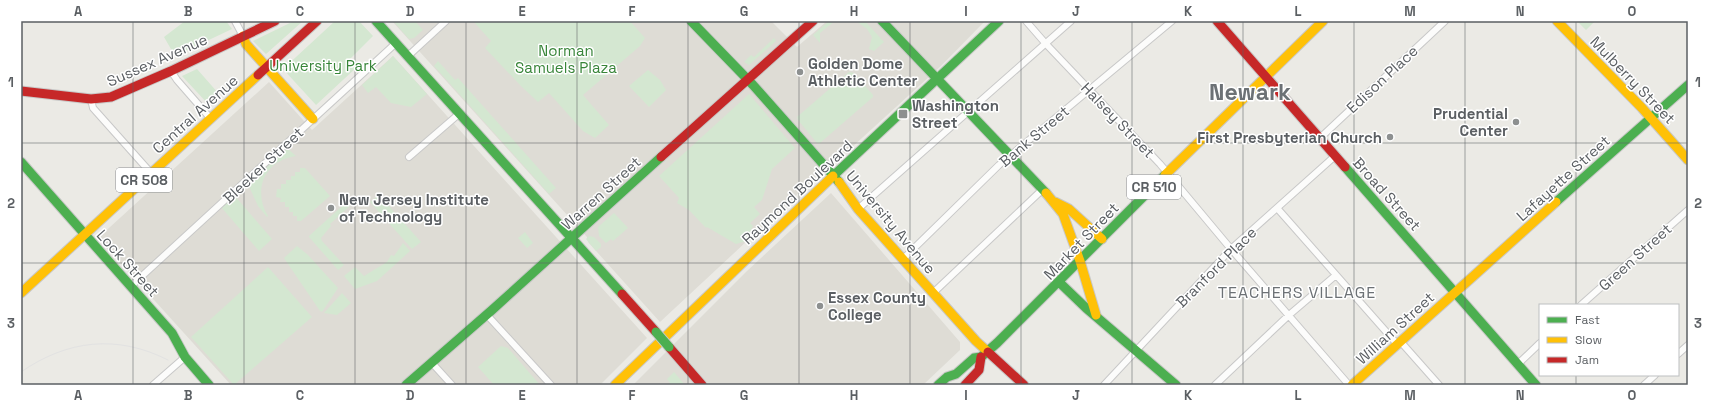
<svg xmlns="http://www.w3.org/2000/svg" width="1709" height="406" viewBox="0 0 1709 406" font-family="'Space Grotesk',sans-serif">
<rect width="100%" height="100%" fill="#ebeae5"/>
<path fill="#dedcd5" d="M392,21H771L797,47L827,21H985L941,66L851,148L835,162L819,172V174L660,322L588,242L587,237Z
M393,56L647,338L600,385H231L98,238L269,82L312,130Z
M831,193L960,342V350L923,385H633L747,271Z"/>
<path fill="#d4e7d1" d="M185,21H226L232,29L175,56L164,37Z
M294,21H303L266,54L253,41Z
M335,21H359L373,36L350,59L357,67L316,105L283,69Z
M393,21H415L423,30L414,38L409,39Z
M473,21H630L645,38L640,46L583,95L609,125L595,138L583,131L549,93L538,102L521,86L485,48L491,41Z
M829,21H835L820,33V43L813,35Z
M856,21H865L884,42L874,51L869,49L872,37L867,29Z
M1577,21H1595L1586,30Z
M774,38L776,41L749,65L744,62L751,55L754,57Z
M393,56L427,94L411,107L391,103L376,87L368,93L362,85Z
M438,61L455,80L458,78L556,188L549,194L434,66Z
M197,69L219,94L208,104L182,76Z
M648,70L660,80L666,90L649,107L629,86Z
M849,72L854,73L873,95V97L820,143H817L798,120L797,117Z
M749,94L795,148L772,169L762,200L754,207L760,214L750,223L753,226L746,241L736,244L707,227L706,228L689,210L677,203L679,198L659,176Z
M287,148L296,156C265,160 252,190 268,216L267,217L258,206L247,182Z
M300,168H305L330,196L301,221H297V216H293V212H289V207H285V202H280L281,198L276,197L277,189H281V184H286V180H291V176H295V172H300Z
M234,195L272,239L259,251L221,207Z
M379,195L421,242L412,249L370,202Z
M350,199L353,203L330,224L331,226L321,238L322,241L344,265L338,270L309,237V236Z
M614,213L628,228L613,241L611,239L606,243L599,236L598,227Z
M525,232L533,243L527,248L518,238Z
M589,236L594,237L601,244V247L596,251L586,239Z
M403,243L410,251L377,281L355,289L344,276L355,267L364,276L387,262L391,255L394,256Z
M297,246L308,255L338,288L322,312L320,311L284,258Z
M268,267L312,317L234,385L191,337Z
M342,293L351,303L337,315L324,313Z
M501,346L508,348L540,385H494L478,367Z
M674,372L685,385H667L670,383L667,379Z"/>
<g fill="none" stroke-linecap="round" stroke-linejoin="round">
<defs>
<path id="street" d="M235,21L243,36
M1026,21L1046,44L1160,164L1231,249L1349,385
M408,56L446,21
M171,71L177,80L211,119
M91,99L93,108L151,173
M1320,138L1445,21
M409,157L460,113
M1277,208L1397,344
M858,209L1071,21
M903,259L999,165L1172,21
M130,287L396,43
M933,293L1042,190
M1581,305L1688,210
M487,315L551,385
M1400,341L1439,385
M1678,354L1688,345
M432,363L452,385
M1518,364L1540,343
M153,385L185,357
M1104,385L1231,249L1335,156
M1215,385L1289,315L1336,275
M1644,385L1655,375"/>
<path id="fast" d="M376,21L622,294
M691,21L753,85L839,182
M882,21L1046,193
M21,162L172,333L185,357L209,385
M1345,167L1536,385
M833,176L999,21
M1556,202L1688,85
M1060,283L1086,308L1176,385
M406,385L492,310L661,157
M938,385L947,377L956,374L974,358L981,357L997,343L1165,175"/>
<path id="slow" d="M1557,21L1642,108L1688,160
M243,36L246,44L313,119
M1165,175L1323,21
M839,182L858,209L976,341L988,352
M1046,193L1063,214L1080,261
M1055,202L1069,209L1102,239
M1080,261L1096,315
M21,293L258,75
M615,385L833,176
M1352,385L1556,202"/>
<path id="jam" d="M1217,21L1345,167
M258,75L317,21
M21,91L91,99L111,97L171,71L275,21
M661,157L813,21
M622,294L656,332
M669,347L702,385
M988,352L1024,385
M965,385L979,370L981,357"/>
</defs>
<use href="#street" stroke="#c8c8c8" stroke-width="8"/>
<use href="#fast" stroke="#c8c8c7" stroke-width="11"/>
<use href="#slow" stroke="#c8c8c7" stroke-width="11"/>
<use href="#jam" stroke="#c8c8c7" stroke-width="11"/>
<use href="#street" stroke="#fcfcfb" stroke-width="6"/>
<use href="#fast" stroke="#4caf50" stroke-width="9"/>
<use href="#slow" stroke="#ffc107" stroke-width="9"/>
<use href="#jam" stroke="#c62828" stroke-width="9"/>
<path stroke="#e2e2e2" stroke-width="1" d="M21,372C67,340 117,334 168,360"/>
<defs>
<path id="fast-bridge" d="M656,332L669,347"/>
</defs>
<use href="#fast-bridge" stroke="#c8c8c7" stroke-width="11" stroke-linecap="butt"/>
<use href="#fast-bridge" stroke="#4caf50" stroke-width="9"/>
</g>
<path fill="none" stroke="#5b5f63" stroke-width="1" stroke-opacity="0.55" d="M133,21V385M244,21V385M355,21V385M466,21V385M577,21V385M688,21V385M799,21V385M910,21V385M1021,21V385M1132,21V385M1243,21V385M1354,21V385M1465,21V385M1576,21V305M21,143H1688M21,263H1688M1576,375V385"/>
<g fill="#8d9090" stroke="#fff" stroke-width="1.5">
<circle cx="800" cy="72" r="4"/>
<rect x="898" y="109" width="10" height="10" rx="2"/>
<circle cx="1516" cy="122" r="4"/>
<circle cx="1390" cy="137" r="4"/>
<circle cx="331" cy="208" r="4"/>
<circle cx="820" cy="306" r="4"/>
</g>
<g text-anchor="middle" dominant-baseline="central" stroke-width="3" stroke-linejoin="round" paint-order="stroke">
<g fill="#fff" stroke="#8c8f92" stroke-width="1">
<rect x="116" y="168" width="56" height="24" rx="3"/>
<rect x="1127" y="175" width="54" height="24" rx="3"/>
</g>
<g font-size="14" font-weight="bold" fill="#5b5f63">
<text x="144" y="180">CR 508</text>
<text x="1154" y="187">CR 510</text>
</g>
<g font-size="15" fill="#388539" stroke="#fff">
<text x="566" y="50">Norman<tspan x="566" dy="17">Samuels Plaza</tspan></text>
<text x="323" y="65">University Park</text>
</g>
<g font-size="15" fill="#5b5f63" stroke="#fff">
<text transform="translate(157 60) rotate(-24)">Sussex Avenue</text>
<text transform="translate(1382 79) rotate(-43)">Edison Place</text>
<text transform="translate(1633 80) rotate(46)">Mulberry Street</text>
<text transform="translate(195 114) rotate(-42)">Central Avenue</text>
<text transform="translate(1118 120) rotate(46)">Halsey Street</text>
<text transform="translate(1034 136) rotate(-40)">Bank Street</text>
<text transform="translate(263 165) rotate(-43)">Bleeker Street</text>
<text transform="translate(1563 178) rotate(-42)">Lafayette Street</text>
<text transform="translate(797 192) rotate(-43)">Raymond Boulevard</text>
<text transform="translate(601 193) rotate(-42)">Warren Street</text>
<text transform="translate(1387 194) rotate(48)">Broad Street</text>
<text transform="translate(891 222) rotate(50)">University Avenue</text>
<text transform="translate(1081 241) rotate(-46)">Market Street</text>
<text transform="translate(1635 257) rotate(-42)">Green Street</text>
<text transform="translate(128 263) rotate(48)">Lock Street</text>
<text transform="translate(1216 267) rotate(-45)">Branford Place</text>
<text transform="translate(1395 328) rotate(-42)">William Street</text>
</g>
<g font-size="15" font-weight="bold" fill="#5b5f63" stroke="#fff" text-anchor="start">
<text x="808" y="63">Golden Dome<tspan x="808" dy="17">Athletic Center</tspan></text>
<text x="912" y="105">Washington<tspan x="912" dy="17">Street</tspan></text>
<text x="1508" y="113" text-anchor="end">Prudential<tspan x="1508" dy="17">Center</tspan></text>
<text x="1382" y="137" text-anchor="end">First Presbyterian Church</text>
<text x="339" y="199">New Jersey Institute<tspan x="339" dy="17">of Technology</tspan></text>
<text x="828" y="297">Essex County<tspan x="828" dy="17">College</tspan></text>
</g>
<g font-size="16" letter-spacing="1" fill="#6c7175" stroke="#fff">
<text x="1297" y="292">TEACHERS VILLAGE</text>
</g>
<g font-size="23" font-weight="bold" fill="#6c7175" stroke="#fff">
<text x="1250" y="92">Newark</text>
</g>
</g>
<rect width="1709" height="406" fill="none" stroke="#ffffff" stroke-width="44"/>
<rect x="1539" y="304" width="140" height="72" fill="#ffffff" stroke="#bdbfc1"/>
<rect x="1547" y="317" width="20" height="6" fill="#4caf50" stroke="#bdbfc1"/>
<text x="1575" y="324" font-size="12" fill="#5b5f63">Fast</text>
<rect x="1547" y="337" width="20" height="6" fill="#ffc107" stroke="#bdbfc1"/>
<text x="1575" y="344" font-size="12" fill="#5b5f63">Slow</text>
<rect x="1547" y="357" width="20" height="6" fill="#c62828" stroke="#bdbfc1"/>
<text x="1575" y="364" font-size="12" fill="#5b5f63">Jam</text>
<rect x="22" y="22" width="1665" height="362" fill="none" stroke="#5b5f63" stroke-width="1.5"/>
<g font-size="13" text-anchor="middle" font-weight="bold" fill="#5b5f63">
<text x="78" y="16">A</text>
<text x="188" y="16">B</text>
<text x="300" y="16">C</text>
<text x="410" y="16">D</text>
<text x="522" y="16">E</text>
<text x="632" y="16">F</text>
<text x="744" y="16">G</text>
<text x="854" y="16">H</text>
<text x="966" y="16">I</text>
<text x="1076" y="16">J</text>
<text x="1188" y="16">K</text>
<text x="1298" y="16">L</text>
<text x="1410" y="16">M</text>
<text x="1520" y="16">N</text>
<text x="1632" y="16">O</text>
<text x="11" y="87">1</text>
<text x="1698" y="87">1</text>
<text x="11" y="208">2</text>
<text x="1698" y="208">2</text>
<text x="11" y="328">3</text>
<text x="1698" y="328">3</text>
<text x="78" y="400">A</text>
<text x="188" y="400">B</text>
<text x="300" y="400">C</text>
<text x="410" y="400">D</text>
<text x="522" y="400">E</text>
<text x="632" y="400">F</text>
<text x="744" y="400">G</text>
<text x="854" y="400">H</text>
<text x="966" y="400">I</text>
<text x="1076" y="400">J</text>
<text x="1188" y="400">K</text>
<text x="1298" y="400">L</text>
<text x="1410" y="400">M</text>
<text x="1520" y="400">N</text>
<text x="1632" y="400">O</text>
</g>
</svg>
